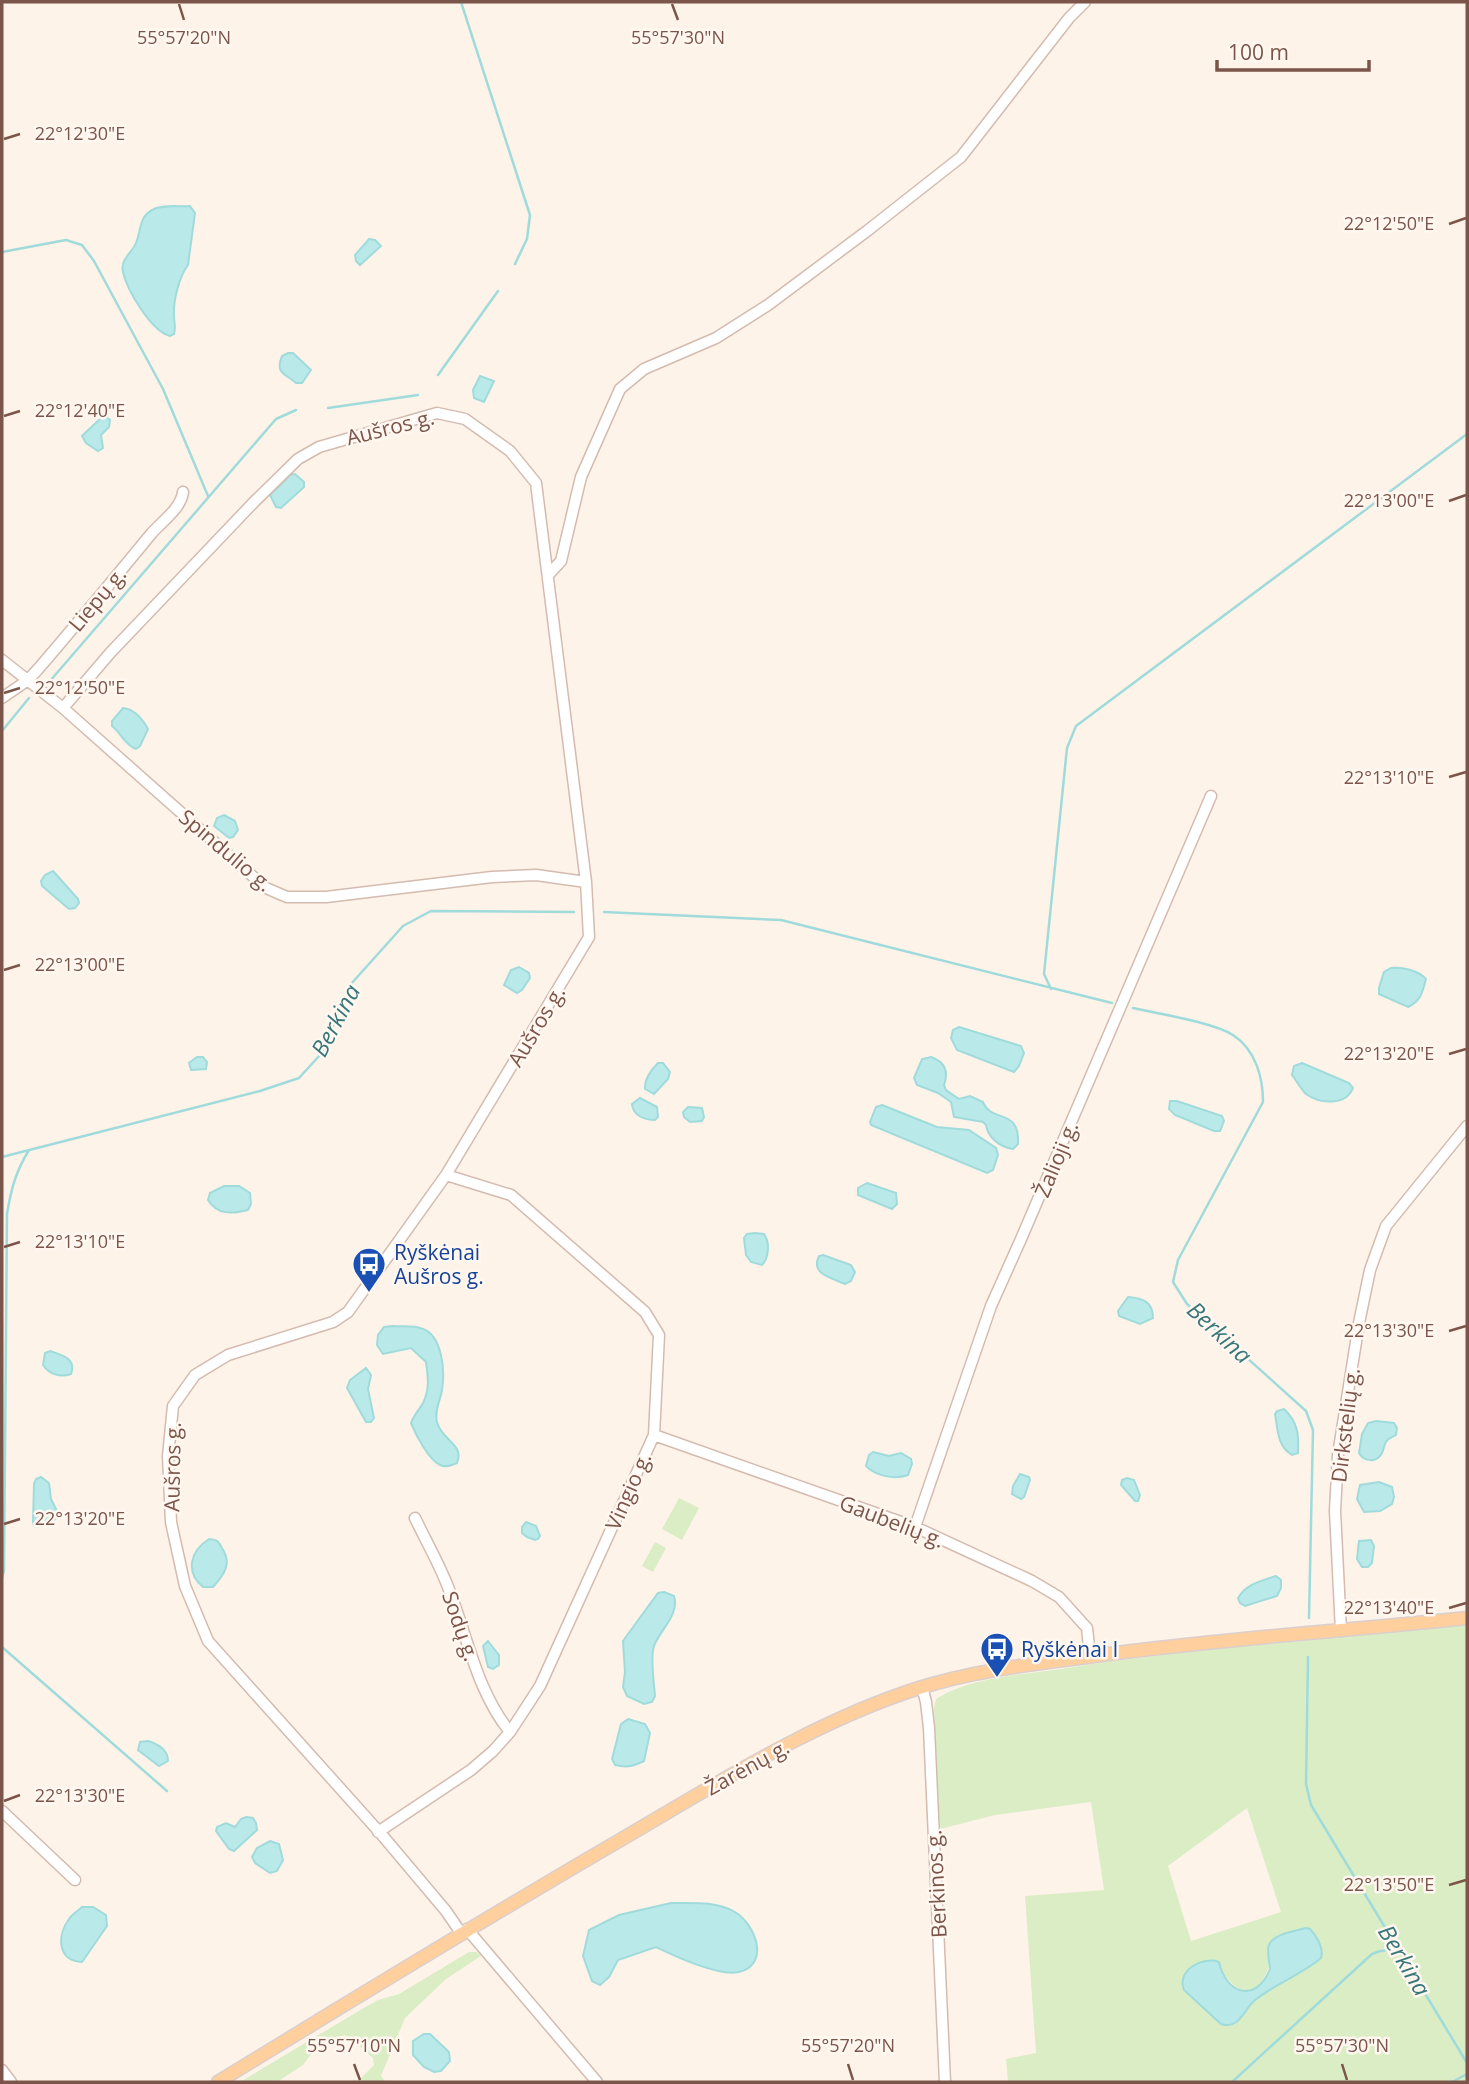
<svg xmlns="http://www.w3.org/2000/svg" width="1469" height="2084" viewBox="0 0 1469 2084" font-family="'Open Sans',sans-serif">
<rect width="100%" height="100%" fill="#fef3e8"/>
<path fill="#daedc5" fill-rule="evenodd" d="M679,1498L699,1508L682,1540L662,1529Z
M655,1542L666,1548L653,1572L642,1566Z
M1467,1625V2082H1008L1006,2059L1036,2053L1025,1896L1104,1890L1091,1802L995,1815L940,1829L934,1708L936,1699C971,1677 1020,1675 1060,1669C1195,1648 1331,1639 1467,1625ZM1247,1808L1281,1912L1191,1941L1168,1866ZM1306,1928L1315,1934L1322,1954L1252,2002L1235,2025L1221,1970C1259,2024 1267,1966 1281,1936Z
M469,1952H477L481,1956L446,1979L405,2018L381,2076L386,2082H357L374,2065L373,2058L350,2038L344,2035L315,2049L303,2065L277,2082H240L362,2009L378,2000L399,1994Z"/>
<path fill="#bae9ea" stroke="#a0dbdc" stroke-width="2" d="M190,206L195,213L188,265C179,277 173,301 174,316C174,322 176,327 174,334L170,336C151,331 127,290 123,272C120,259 132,253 136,243C141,231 139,217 152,210C162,204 179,207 190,206Z
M369,239L375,240L381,246L360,265L356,261L355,255Z
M288,353H293L311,370L302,383H296C284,373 275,373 282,356Z
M480,376L494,381L484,402L474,398L473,390Z
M106,417L110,420L109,427L101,435L103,448L98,451L86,443L82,436L101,418Z
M295,474L304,482V487L281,508L276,507L270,495L290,475Z
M123,708C134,709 143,720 148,729L140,746L136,749C125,745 121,733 112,726V721Z
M224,815L235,821L238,830L233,837L229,838L214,826L217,818Z
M53,871L78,899L79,903L75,908L69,909L42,886L41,881L45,875Z
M519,967L529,973L530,978L522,990L517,993L504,985L511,970Z
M1391,968C1402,967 1418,970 1426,979C1422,993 1421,1001 1408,1007L1379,994V988L1384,972Z
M959,1027L1021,1046L1024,1053L1019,1066L1014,1072L957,1050L951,1038L953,1030Z
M197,1057H203L207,1062L206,1069L191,1070L189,1063Z
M931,1057C945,1062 949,1071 944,1085L946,1090L959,1099L970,1096L983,1102C992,1124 1020,1107 1018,1144L1013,1149C1000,1147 988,1138 986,1125L983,1122L954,1117L951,1102L938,1093L917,1085L914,1078L922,1059Z
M658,1063H663L670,1072L668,1079L654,1094L645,1089C644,1079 651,1070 658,1063Z
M1302,1063L1349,1083L1353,1088C1346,1106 1320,1104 1306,1094C1301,1089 1296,1080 1292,1075L1294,1066Z
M640,1098L657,1107L658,1117L655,1120C645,1120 633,1116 632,1104Z
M1170,1101H1177L1222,1116L1224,1121L1220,1131H1214L1175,1115L1169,1109Z
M882,1105L937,1127L969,1130L996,1148L998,1155L993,1170L987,1173L871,1125L870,1122L876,1107Z
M688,1107L702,1108L704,1117L702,1121L690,1122L684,1117L683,1112Z
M867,1183L896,1193L897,1204L892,1209L858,1195V1188Z
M224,1186H239L250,1193L251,1204L248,1210C232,1214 217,1215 208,1200L210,1193Z
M755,1233L764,1234C770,1242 769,1258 762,1265L751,1262L746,1255L744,1238L747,1234Z
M823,1255L851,1265L855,1272L851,1281L845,1284C832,1278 810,1274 819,1256Z
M1128,1297C1143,1298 1153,1302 1153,1318L1140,1324L1119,1316L1118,1311Z
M393,1326C401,1327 412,1325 420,1328C443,1333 445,1372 442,1390C440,1401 434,1412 437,1422C441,1440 465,1444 457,1463C452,1465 446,1468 440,1465C428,1459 416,1435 411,1423C414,1415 419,1410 423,1403C430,1389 428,1377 426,1362L411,1348L383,1354L377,1345L378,1335L384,1327Z
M50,1351C61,1355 77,1358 71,1374C60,1378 49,1374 43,1365L45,1353Z
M366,1368L371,1375L368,1389L374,1418L371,1422H366L347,1388L350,1380Z
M1284,1409C1298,1422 1299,1435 1298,1453L1292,1455C1277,1446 1278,1430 1275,1414L1277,1411Z
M1376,1421L1394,1423L1397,1428L1396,1435C1393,1437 1388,1438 1386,1442C1384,1445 1384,1449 1382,1453C1377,1463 1364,1462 1359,1453L1362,1434L1368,1423Z
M873,1452L889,1456L901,1453L911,1459L912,1464L908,1475C894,1480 876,1476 866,1466L869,1455Z
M1020,1474L1029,1477L1030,1480L1024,1497L1021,1499L1012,1494L1013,1486Z
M41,1477L49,1483L51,1499L59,1515C53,1522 44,1528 34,1526L33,1522L34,1484L36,1479Z
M1127,1478L1134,1480L1140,1495L1138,1501H1135L1121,1485L1122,1480Z
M1379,1482L1392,1487L1394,1497L1392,1504L1380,1511L1364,1512L1357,1499L1360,1485Z
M526,1522L536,1526L540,1536L538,1539L535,1540L527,1537L522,1533V1527Z
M209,1539C218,1540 218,1541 222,1548C232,1563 225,1574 213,1587H203C185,1572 190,1551 209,1539Z
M1371,1540L1374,1546L1372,1563L1368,1567H1362L1357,1559L1359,1541Z
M1276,1576L1281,1580V1588L1277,1596L1245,1606L1240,1603L1238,1598C1246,1584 1261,1581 1276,1576Z
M664,1592L674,1596C680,1614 660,1630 654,1646C650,1657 654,1683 655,1696L652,1702L644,1704L627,1696L623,1687L625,1672L623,1641L658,1593Z
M488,1641L499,1655V1665L493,1669L488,1667L483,1646Z
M628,1719L645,1724L650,1733L644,1761C634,1766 627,1768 615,1765L612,1759L621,1724Z
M148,1741C158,1744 168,1750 168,1761L159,1766L138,1750L140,1742Z
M246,1817L253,1818L256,1823L257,1830L234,1851L229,1849L216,1831L217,1827L226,1823L235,1827L241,1819Z
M270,1841L279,1844L283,1860L277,1871L270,1873L255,1863L252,1857L257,1848Z
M671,1903C692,1903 716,1901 735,1912C755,1924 771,1964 739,1972C719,1977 675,1956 656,1947L618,1960L609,1977L600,1985L592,1981L583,1956L589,1930L619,1915Z
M82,1907H93L106,1915L107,1926L82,1962C57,1961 57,1935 69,1919C72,1914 78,1911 82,1907Z
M1306,1928L1310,1929C1317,1936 1324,1949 1321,1958C1301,1975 1274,1984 1254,2001C1243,2011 1239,2030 1221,2024L1184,1990C1176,1970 1203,1956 1219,1962C1226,1994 1256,2004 1270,1969C1270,1962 1266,1951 1269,1945C1273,1934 1296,1931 1306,1928Z
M424,2034H430L449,2052L450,2061L441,2071L434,2072L424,2067L413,2055V2041Z"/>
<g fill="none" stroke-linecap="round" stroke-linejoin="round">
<path stroke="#a0dbdc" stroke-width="2.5" d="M461,2L530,215L527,239L515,264
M2,252L66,240L82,245L94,261L163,389L208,496
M438,375L498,291
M328,408L418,395
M50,681L276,419L296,410
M2,731L29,698
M604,912L781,920L1112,1003
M1051,989L1044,974L1067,748L1076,726L1467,434
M1133,1008C1159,1014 1212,1022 1233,1035C1256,1050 1263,1078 1263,1102L1178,1260L1173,1282L1187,1304L1306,1411L1313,1430L1309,1618
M2,1157L260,1091L299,1078L321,1054L351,984L403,926L431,911L574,912
M2,1578L4,1571L7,1214C11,1189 16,1171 29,1150
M2,1647L167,1791
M1308,1657L1306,1784L1311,1805L1467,2063
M1232,2082L1372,1954L1380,1951L1398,1949
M1452,2082L1467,2074"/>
<defs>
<path id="minor" d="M548,575L561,561L581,477L620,389L644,369L716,338L768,305L867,231L961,157L1069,18L1085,2
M2,660L63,708L266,888L287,897H326L492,877L536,875L586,882
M2,698L28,680L39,668C77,624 114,579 151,534C161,522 181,509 183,492
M63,708L111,652L255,501L298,459L319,447L437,413L465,419L510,451L536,483L586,882L589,937L446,1175L348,1312L333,1322L228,1355L195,1375L173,1406L168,1456L171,1522L185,1586L208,1641L382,1835L446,1911L461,1933
M654,1435L915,1527L1032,1581L1059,1597L1087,1628L1090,1656
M415,1518C425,1539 437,1560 446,1582C467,1632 475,1689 510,1732
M915,1527L991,1306L1021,1239L1211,796
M1341,1631L1335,1511L1338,1455L1359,1323L1370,1270L1386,1226L1467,1126
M922,1687L926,1702L929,1728L945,2082
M2,1811L75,1880
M378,1832L471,1770L493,1751L510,1732L540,1686L654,1435L659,1335L645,1312L511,1195L446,1175
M467,1929L597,2082
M2,2070L11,2082"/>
<path id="major" d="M218,2082C352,2000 486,1918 622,1839C718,1783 813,1722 919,1688C976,1670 1035,1664 1094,1656C1218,1639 1343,1631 1467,1618"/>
</defs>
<use href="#minor" stroke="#d4bbaf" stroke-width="13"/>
<use href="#major" stroke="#dacfcc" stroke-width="15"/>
<use href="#minor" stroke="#fff" stroke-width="10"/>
<use href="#major" stroke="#ffcf9e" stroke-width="12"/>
</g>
<path fill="none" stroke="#7b5549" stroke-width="2.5" d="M179,4L184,20M672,4L678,20M4,139L20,134M1449,224L1466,218M4,416L20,411M1449,501L1466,495M4,693L20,688M1449,777L1466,772M4,970L20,965M1449,1054L1466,1049M4,1247L20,1242M1449,1331L1466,1326M4,1524L20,1519M1449,1608L1466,1603M4,1801L20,1795M1449,1885L1466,1880M354,2064L360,2080M848,2064L853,2080M1342,2064L1347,2080"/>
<defs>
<symbol id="bus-pin" viewBox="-11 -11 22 30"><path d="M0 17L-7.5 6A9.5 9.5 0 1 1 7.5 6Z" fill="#1a4fb4" stroke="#fff7f0"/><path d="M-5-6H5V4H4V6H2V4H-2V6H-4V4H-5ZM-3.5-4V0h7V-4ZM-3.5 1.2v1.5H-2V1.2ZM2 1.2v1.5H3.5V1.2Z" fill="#fff"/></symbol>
</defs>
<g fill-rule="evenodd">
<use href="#bus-pin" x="350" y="1245" width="38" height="52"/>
<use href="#bus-pin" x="978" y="1630" width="38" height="52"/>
</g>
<g text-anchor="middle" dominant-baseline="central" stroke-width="5" stroke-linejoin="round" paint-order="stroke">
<g font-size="21" fill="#7b5549" stroke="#fff7f0">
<text transform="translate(390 427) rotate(-14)">Aušros g.</text>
<text transform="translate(97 599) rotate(-50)">Liepų g.</text>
<text transform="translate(226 850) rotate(40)">Spindulio g.</text>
<text transform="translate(536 1026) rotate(-59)">Aušros g.</text>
<text transform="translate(1056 1159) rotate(-67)">Žalioji g.</text>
<text transform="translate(1345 1425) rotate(-83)">Dirkstelių g.</text>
<text transform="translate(172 1467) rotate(-89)">Aušros g.</text>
<text transform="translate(628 1491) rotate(-66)">Vingio g.</text>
<text transform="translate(892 1521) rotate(21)">Gaubelių g.</text>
<text transform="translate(461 1626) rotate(71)">Sodų g.</text>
<text transform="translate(747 1767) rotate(-29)">Žarėnų g.</text>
<text transform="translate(936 1884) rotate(-93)">Berkinos g.</text>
</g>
<g font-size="21" fill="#164399" stroke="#fff7f0" text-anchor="start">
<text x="394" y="1252">Ryškėnai<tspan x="394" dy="24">Aušros g.</tspan></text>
<text x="1021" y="1649">Ryškėnai I</text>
</g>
<g font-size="23" font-style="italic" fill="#387779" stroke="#fff7f0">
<text transform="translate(335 1020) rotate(-62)">Berkina</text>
<text transform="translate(1220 1332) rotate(43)">Berkina</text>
<text transform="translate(1405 1960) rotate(59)">Berkina</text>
</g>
</g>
<g font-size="18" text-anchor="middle" fill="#7b5549" stroke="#fff7f0" stroke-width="5" stroke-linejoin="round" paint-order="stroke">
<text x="184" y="44">55°57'20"N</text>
<text x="678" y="44">55°57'30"N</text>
<text x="80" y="140">22°12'30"E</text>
<text x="1389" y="230">22°12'50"E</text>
<text x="80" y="417">22°12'40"E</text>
<text x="1389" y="507">22°13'00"E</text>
<text x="80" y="694">22°12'50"E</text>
<text x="1389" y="784">22°13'10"E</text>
<text x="80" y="971">22°13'00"E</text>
<text x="1389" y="1060">22°13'20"E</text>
<text x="80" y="1248">22°13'10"E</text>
<text x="1389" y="1337">22°13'30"E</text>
<text x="80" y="1525">22°13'20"E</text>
<text x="1389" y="1614">22°13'40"E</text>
<text x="80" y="1802">22°13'30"E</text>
<text x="1389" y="1891">22°13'50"E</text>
<text x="354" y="2052">55°57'10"N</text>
<text x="848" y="2052">55°57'20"N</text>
<text x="1342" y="2052">55°57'30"N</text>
</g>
<rect width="1469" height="2084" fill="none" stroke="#7b5549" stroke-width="7"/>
<path d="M1217 60v10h152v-10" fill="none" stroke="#7b5549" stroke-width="3.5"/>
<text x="1228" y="60" font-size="21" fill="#7b5549" stroke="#fff7f0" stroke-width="5" paint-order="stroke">100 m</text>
</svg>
